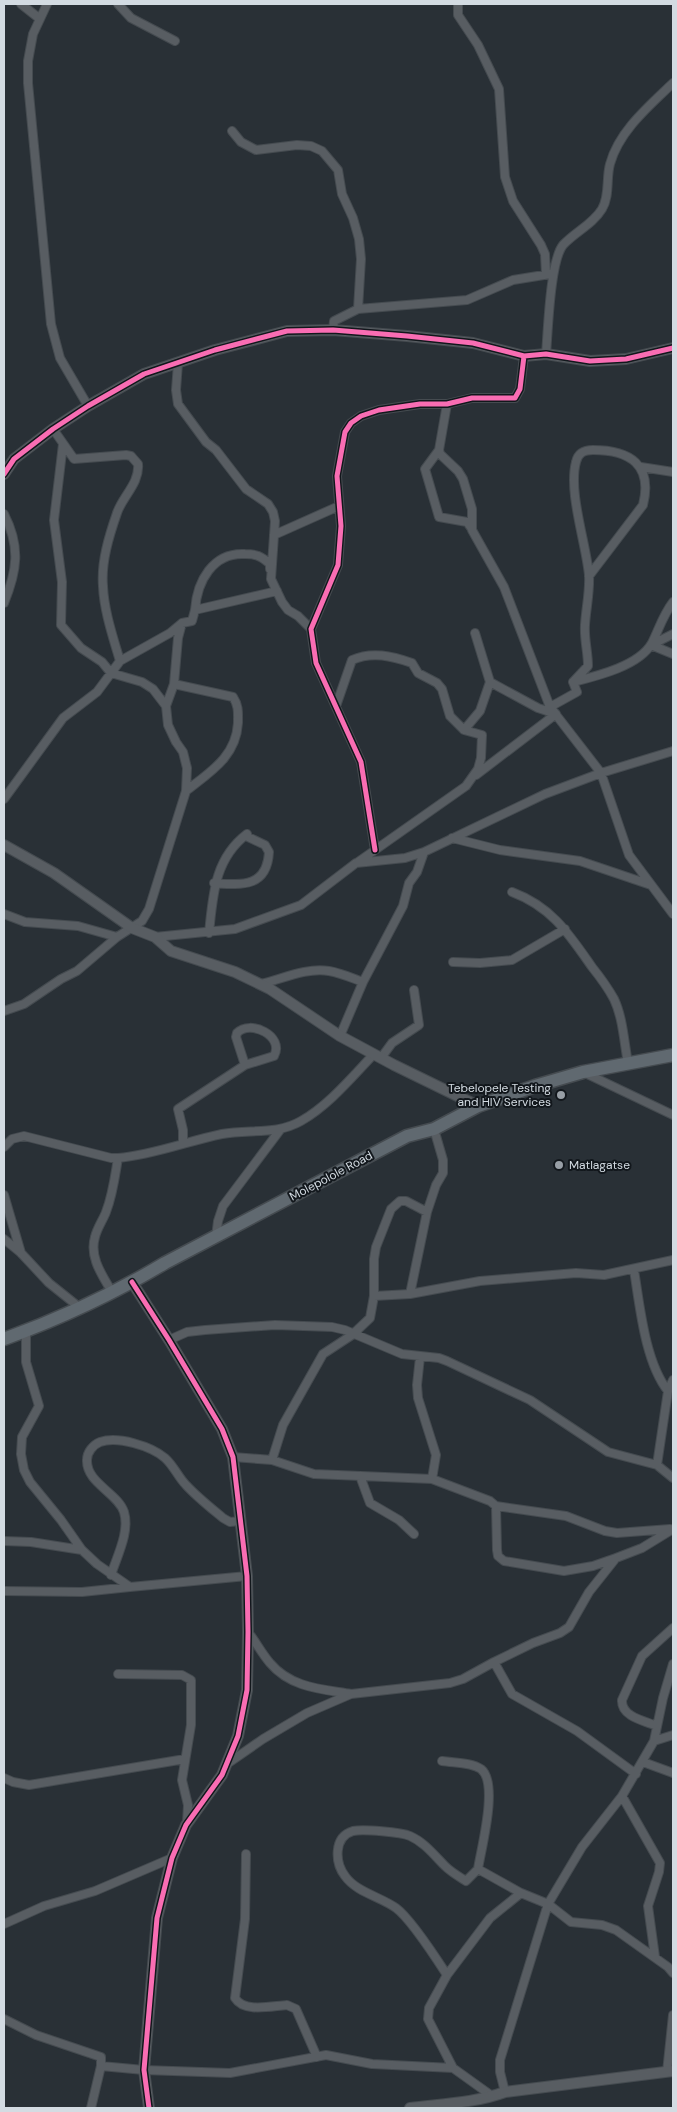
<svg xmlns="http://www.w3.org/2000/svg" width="677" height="2112" viewBox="0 0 677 2112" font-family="'DM Sans',sans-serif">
<rect width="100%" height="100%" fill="#293036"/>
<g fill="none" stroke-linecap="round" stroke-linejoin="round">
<defs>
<path id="minor" d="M21,4L40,19
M47,4L33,34L28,61V83L51,324L60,358L88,406
M118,4L131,18L175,41
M458,4V15L478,45L499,89L505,177L513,201L541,245L545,254L546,274
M232,131L241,142L256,150L297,145L311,146L322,151L338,170L342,194L353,218L359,239L361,259L358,309
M333,330L334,321L358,309L467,300L513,280L550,274
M546,354C548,332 550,261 563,245C575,232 593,224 602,209C610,196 606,178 610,164C619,131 649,106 673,83
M178,363L176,390L178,404L206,442L216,450L246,489L268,504L273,512L275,521L271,579L282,602L288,610L298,616L311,629
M447,404L439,450L440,454L458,471L463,479L472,509V530L504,587L550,707L601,773L629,855L673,914
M53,429L74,459L126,455L131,456L138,464C140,483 122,497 117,513C109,536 101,562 103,586C104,611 113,637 120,661
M63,444L54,520L62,582L61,625L81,648L102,662L111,673L142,682L153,689L166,706
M439,450L425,469L439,517L467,522L472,529
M641,467L673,472
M4,514C21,547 17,571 4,603
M274,535L339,506
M270,569V564C261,556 256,554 245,554C213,552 197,581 195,610L277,591
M475,633L490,682L538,708L556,714L550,707L577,692L573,682C597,676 639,666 652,643C659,629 663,615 673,602
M651,645L673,634
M651,645L673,654
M573,682L588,666C588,652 584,639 585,625C586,608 590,592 589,575C586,543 568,492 576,462C578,453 584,450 593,450C630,450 653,465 643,505L589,576
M174,684L233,697C239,706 238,713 238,723C236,757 210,772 186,791
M336,706L352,660C372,651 392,656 412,663L418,673L437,683L442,689L450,716L464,730
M476,775L556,714
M4,799L63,718L97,692L120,661L170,633L182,623L192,621L195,610
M452,838L500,850L580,861L651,885
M375,850L361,762L316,663L311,629L338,565L341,526L337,476L345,432L351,423L361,416L379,410L420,404H447L472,398H515L520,389L524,356
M358,862L466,786L478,769L481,758L482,735L464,730L480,711L490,682
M512,892C552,907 569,934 592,967C600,977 608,988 614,999C623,1018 624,1042 628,1063
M4,914L25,922L78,926L117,937
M209,933C213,896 214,859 247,834L248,837L265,845L269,852C267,888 241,885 214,883
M155,937L235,929L301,905L356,863L405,858L424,852L545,794L601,773L673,751
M453,962L480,963L512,960L565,929
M261,984C282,979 307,967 329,971C341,973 352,978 363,982
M4,1011L24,1004L61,979L77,971L117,937L142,921L149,909L186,791L187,768L183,752L176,742L168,725L166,706L174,684L178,638L182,623
M340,1036L363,982L403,906L409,883L417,872L424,852
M381,1058L392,1043L419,1025L414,990
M585,1073L673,1115
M183,1143V1130L178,1109L245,1065L274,1056C285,1036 250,1019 237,1033L236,1037L245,1065
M4,1147L12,1139L24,1136L111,1158H118C115,1176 113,1194 106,1212C103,1220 97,1228 95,1237C89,1257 102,1275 112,1292
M118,1158C153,1155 188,1141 222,1134C249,1129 277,1135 301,1121C329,1105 351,1078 374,1054
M4,1195L21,1253
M216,1237L218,1221L223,1206L280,1130
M4,1239L21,1253L49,1283L79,1307
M634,1270C640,1307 645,1362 668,1391
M410,1294L427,1212L436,1185L443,1173V1160L434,1129
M374,1296V1259L376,1247L391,1209L400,1201H406L427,1212
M26,1331V1362L39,1406L22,1437L21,1454L24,1470L30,1482L61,1520L82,1550L97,1564L130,1587L247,1576
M169,1340L187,1332L205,1330L275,1325L332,1327L345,1330L402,1354L439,1358L447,1361L530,1400L608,1452L657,1465L673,1478
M420,1357L417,1385L418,1398L436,1455L432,1479
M233,1457L272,1460L283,1425L323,1354L352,1335L370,1318L374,1296L410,1294L480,1281L576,1273L604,1275L673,1260
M272,1460L314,1474L432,1479L490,1501L496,1506L566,1516L605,1531L617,1533L670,1529
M657,1465L668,1391L673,1380
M360,1476L370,1503L399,1520L414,1534
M496,1506L497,1550L498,1556L504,1561L564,1571L593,1566L616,1558
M4,1541L31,1542L82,1550
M111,1575C117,1556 130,1532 124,1512C118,1493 86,1483 87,1460C87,1452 93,1445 100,1442C118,1436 151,1446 165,1458C174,1466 178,1477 186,1485C197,1497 211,1508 223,1518L230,1522L240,1521
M4,1591L82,1592L130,1587
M248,1632C256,1642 262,1654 270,1663C291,1688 322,1689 351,1694
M494,1662L512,1694L577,1731L636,1774
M118,1674L182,1675L191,1680V1725L182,1780L188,1805L187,1823
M657,1726C645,1721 621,1717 622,1700L642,1656L673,1628
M654,1741L663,1698L673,1664
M442,1761C454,1763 471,1762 481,1769C499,1783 481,1849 478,1869
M643,1762L673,1773
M227,1764L263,1739L307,1713L351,1694L450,1683L463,1679L494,1662L533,1643L560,1633L569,1627L589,1592L616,1558L642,1548L673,1529
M4,1778L13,1782L29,1785L185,1759
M622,1796L660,1863L659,1872L648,1906L655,1957
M246,1854L245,1919L235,1998C244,2013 271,2006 287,2005L296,2009L317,2057
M4,1924L44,1906L95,1891L172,1858
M447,1975L490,1918L521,1893L548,1904L582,1847L622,1796L654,1741L673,1735
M4,2019L36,2035L101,2057V2066L144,2070L230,2073L326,2055L372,2064L453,2068L492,2096
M453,2068L428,2019L429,2008L447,1975C436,1958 411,1919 396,1908C381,1897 356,1892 345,1876C335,1863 333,1837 353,1831C363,1829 401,1832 410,1836C424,1842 434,1855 445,1866C451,1872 458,1876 466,1881L478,1869L521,1893
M667,2072L673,2015
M505,2092L500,2072V2060L548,1904L571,1922L602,1925L616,1930L668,1967L673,1973
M91,2108L101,2066"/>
<path id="tertiary" d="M4,474L14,459L53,429L88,406L144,374L215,350L287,331L333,330L407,336L473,343L524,356L546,354L590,361L626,359L673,348
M4,845L54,873L132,928L155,937L171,951L235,972L270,989L340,1036L394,1065L478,1106
M132,1282L169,1340L222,1429L233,1457L247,1576L248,1632L247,1690L238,1736L222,1775L186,1825L172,1858L157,1918L144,2070L149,2108
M410,2108C441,2104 475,2103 505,2092L673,2071"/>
<path id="primary" d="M4,1339C59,1319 115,1293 165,1263L407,1136L434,1129L478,1106L535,1086L583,1072L673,1055"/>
</defs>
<use href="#minor" stroke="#454b50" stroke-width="10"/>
<use href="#tertiary" stroke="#454b50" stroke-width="12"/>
<use href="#primary" stroke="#454b50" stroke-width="15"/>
<use href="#minor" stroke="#585d62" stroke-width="8"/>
<use href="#tertiary" stroke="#585d62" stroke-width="10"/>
<use href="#primary" stroke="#606970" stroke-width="12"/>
<defs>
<path id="cycleway" d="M4,474L14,459L53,429L88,406L144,374L215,350L287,331L333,330L407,336L473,343L524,356L546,354L590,361L626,359L673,348
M375,850L361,762L316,663L311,629L338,565L341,526L337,476L345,432L351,423L361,416L379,410L420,404H447L472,398H515L520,389L524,356
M132,1282L169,1340L222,1429L233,1457L247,1576L248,1632L247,1690L238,1736L222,1775L186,1825L172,1858L157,1918L144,2070L149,2108"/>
</defs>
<use href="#cycleway" stroke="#12171c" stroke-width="8"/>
<use href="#cycleway" stroke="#f96db3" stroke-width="5"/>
</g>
<g fill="#989fa6" stroke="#12171c" stroke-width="2">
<circle cx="561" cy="1095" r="5"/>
<circle cx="559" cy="1165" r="5"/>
</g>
<g text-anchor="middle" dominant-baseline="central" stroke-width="4" stroke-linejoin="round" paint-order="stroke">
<g font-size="12" fill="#d3dbe2" stroke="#12171c" text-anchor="end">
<text x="551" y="1088">Tebelopele Testing<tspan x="551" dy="14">and HIV Services</tspan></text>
<text x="569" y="1165" text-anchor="start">Matlagatse</text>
</g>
<g font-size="12" fill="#d3dbe2" stroke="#12171c">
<text transform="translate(331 1176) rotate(-28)">Molepolole Road</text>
</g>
</g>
<rect width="677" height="2112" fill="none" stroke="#d3dbe2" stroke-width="10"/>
</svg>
